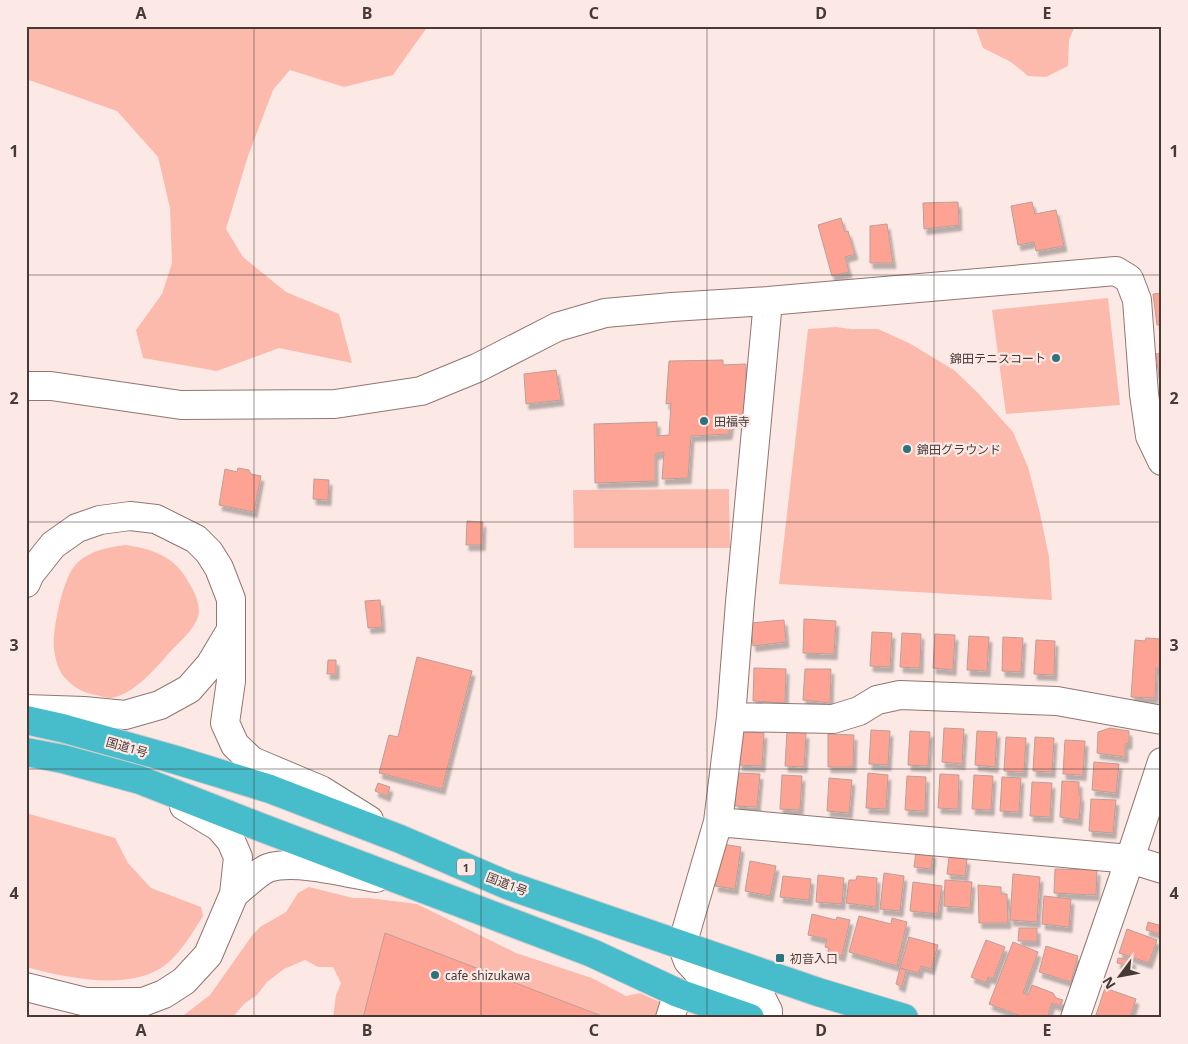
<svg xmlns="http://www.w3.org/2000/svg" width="1188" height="1044" viewBox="0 0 1188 1044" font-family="'Noto Sans','Noto Sans JP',sans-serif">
<defs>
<filter id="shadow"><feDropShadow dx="3" dy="5.5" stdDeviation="1" flood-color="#0004"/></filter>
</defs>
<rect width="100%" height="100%" fill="#fce9e5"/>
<path fill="#fcbaad" d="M26,26H428L393,75L344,87L290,70L273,90L248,156L226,229L243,257L286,292L339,314L352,363L279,348L217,371L143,358L136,330L162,294L172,263L170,208L158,157L117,111L26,79Z
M975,26H1075L1069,40L1068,66L1046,77L1028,76L1011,62L983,48Z
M1108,298L1120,405L1006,414L992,310Z
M836,327L851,329H878L909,343L954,370L978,393L1013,432L1028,467L1039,509L1049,557L1052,600L779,584L808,329Z
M729,489L730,548H574L573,490Z
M126,545C158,550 177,558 192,588C196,595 201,608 198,617C194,630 179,642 170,652C156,668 133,695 111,698C106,698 101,696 96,695C83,693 73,687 64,677C58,669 55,659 54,649C52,630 63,576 77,563C91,550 109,547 126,545Z
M26,813L115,838L128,863L151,888L201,907L203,916C193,932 183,949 169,962C134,993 67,978 26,967Z
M309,887L353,898H369L417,904L516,953L592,978L626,996L640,993L662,1003L660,1018H333L336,995L341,983L333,967H318L305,960L284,969L267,982L257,995L245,1003L232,1018H180L210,995L251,937L260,927L286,912L298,893Z"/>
<path fill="#fea393" stroke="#bc9e98" filter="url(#shadow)" d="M958,202L959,225L924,229L923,203Z
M1032,202L1035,214L1056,210L1064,246L1036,251L1034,242L1018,245L1011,206Z
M841,218L845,232L848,231L855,254L845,257L849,272L832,276L818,225Z
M887,224L893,263H870V226Z
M1162,293V325H1157L1153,294Z
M1162,353V385H1160L1156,354Z
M723,360V365L746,364L745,420L731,422L729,434L691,436L688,478L662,479L664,452L655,454V481L595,483L594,424L657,422V436L669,435L671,403L666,404L669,361Z
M556,370L561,400L526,404L524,374Z
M238,468L249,470L251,474L261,476L254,512L219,505L225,469L237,472Z
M314,479L329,480L328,500L313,499Z
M467,521L483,522L482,545H466Z
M380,600L382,627L368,628L365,601Z
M804,619L836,621L834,654L803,653Z
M784,620L786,642L753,646L751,623Z
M872,632L892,633L890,667L870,666Z
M902,633L921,634L920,668L900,667Z
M935,634L955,635L953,670L933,668Z
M969,636L989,637L987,671L967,670Z
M1003,637L1023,638L1021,672L1002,671Z
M1146,638L1162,639V668H1156L1155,698L1131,697L1135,640L1145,641Z
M1036,640L1055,641L1054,675L1034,674Z
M417,657L472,671L442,789L379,773L389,735L398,737Z
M328,660H336V674H327Z
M754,668L786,669L785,703L753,701Z
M805,669H831L830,703L803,700Z
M944,728L964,729L962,764L942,762Z
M1110,728L1129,731V743L1125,744V757L1097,753L1098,732Z
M871,730L890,731L888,765L869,764Z
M910,731L930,732L928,766L908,765Z
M977,731L997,732L995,767L975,765Z
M741,732L764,733L762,766L739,765Z
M787,732L806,733L804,767L785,766Z
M828,734L854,735L853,767H828Z
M1006,737L1026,738L1024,772L1004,771Z
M1035,737L1054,738L1052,772L1033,771Z
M1065,740L1085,741L1083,775L1063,774Z
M1094,762L1119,764L1116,793L1092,790Z
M737,773L760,774L757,807L735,806Z
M868,773L888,775L886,809L866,808Z
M940,774L959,775L958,809L938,808Z
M782,775L802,776L800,810L780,809Z
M974,775L993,776L991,810L972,809Z
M907,776L926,777L925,811L905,810Z
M1002,777L1021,778L1019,812L1000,811Z
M829,778L852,780L849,813L827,811Z
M1062,781L1079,782V794L1081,797L1079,820L1060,817Z
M1032,782L1052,783L1050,817L1030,816Z
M378,783L390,787L387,796L375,791Z
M1091,799L1116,800L1113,833L1089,831Z
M722,844L741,847L735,889L715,886Z
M916,851L933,853L931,869L914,867Z
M949,857L967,859L965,876L947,874Z
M750,861L776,866L770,896L745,891Z
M1055,869L1097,870L1096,895L1054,893Z
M884,873L904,876L900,911L880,909Z
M1013,874L1040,877L1037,922L1010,920Z
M818,875L844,878L842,904L816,902Z
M783,876L811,879L809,900L780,897Z
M857,876L877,878L876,907L846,903L849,880H856Z
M945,880L972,882L970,908L944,906Z
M913,882L942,886L938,914L910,911Z
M978,885L1001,887V894H1007L1008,923H979Z
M1044,896L1071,899L1069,927L1042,924Z
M812,914L836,920L837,917L850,920L842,956L828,952L829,948L825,947L827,939L808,935Z
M859,916L891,924L892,918L907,922L897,966L849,952Z
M1148,922L1162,926L1160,934L1146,930Z
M1019,928H1037V941H1018Z
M1127,929L1157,940L1149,963L1119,953Z
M385,933L607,1018H363Z
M909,937L938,945L931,969L921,966L919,973L900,968Z
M986,940L1005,947L993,979L988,977L986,983L971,977Z
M1013,942L1038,952L1023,993L1028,995L1032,985L1053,993L1056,998L1063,1000L1060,1006L1052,1003L1047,1018H1026L989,1004Z
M1046,946L1078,956L1071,982L1039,972Z
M1118,958L1133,960L1132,966L1117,963Z
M900,968L906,970L902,987L896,984Z
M1105,988L1136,999L1130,1018H1095Z"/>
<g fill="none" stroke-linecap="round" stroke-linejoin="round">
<defs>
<path id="minor" d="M26,386H51L181,405L335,404L421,391L477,368L557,327L605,313L672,307L768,301L1116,271L1129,279L1137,300L1144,394L1150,436L1162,461
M26,583L30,574L53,545L77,528L100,520L130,516L156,519L196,539L209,552L219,568L231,599V681L225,723L235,745L252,761L321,790L369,820
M26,709L84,711L125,715L160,705L189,689L210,665L231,630
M731,717L833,719L859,711L877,700L900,695L1057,701L1162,720
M718,822L1130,859L1162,869
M234,894C243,887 258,872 268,868C295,859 347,873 376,878
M26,987L86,1002H143L164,994L184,981L208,955L234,894L238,857L231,841L219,827L184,806
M670,1018L678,993
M768,1018V1011L762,999L700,974L688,961L682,945L718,822L731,717L740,602L768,301
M1075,1018L1130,859L1162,762"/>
<path id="highway" d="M26,720L62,728L176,760L270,789L400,839L507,885L818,992L904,1018
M26,752L63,759L140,780L260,827L592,953L678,993L750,1018"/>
</defs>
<use href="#minor" stroke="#927570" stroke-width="30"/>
<use href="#highway" stroke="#cfcccb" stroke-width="30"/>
<use href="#minor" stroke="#fff" stroke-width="28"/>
<use href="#highway" stroke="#47bdcb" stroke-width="28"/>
</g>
<path fill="none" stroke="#463a37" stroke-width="1" stroke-opacity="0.55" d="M254,26V1018M481,26V1018M707,26V1018M934,26V1018M26,275H1162M26,522H1162M26,769H1162"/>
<g fill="#2b747d" stroke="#fce9e5" stroke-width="2">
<circle cx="1056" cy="358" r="5"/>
<circle cx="704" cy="421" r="5"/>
<circle cx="907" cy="449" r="5"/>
<rect x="775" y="953" width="10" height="10" rx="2.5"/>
<circle cx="435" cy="975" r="5"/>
</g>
<g text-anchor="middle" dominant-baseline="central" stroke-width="4.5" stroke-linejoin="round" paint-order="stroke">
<rect fill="#fce9e5" stroke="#7d6e6b" stroke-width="1" x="457" y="858.5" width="18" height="17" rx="4"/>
<g font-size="11" font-weight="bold" fill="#463a37">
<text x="466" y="867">1</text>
</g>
<g font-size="12" fill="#463a37" stroke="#fce9e5" text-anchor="start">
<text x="1046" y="358" text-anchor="end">錦田テニスコート</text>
<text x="714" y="421">田福寺</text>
<text x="917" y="449">錦田グラウンド</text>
<text x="790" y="958">初音入口</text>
<text x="445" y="975">cafe shizukawa</text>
</g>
<g font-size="12" fill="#463a37" stroke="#fce9e5">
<text transform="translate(127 747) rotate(16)">国道1号</text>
<text transform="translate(507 884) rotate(21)">国道1号</text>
</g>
</g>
<rect width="1188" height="1044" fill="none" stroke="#fce9e5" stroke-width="55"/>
<g transform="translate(1120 976) rotate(238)" stroke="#fce9e5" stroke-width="4" paint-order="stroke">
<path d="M0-4L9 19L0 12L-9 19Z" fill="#463a37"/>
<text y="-8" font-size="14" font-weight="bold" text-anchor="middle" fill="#463a37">N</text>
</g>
<rect x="28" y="28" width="1132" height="988" fill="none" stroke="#463a37" stroke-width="2"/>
<g font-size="16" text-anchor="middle" font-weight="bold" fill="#463a37">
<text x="141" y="19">A</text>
<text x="367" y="19">B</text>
<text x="594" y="19">C</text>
<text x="821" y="19">D</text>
<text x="1047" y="19">E</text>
<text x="14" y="157">1</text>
<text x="1174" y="157">1</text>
<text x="14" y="404">2</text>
<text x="1174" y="404">2</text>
<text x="14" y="651">3</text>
<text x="1174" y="651">3</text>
<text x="14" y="899">4</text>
<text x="1174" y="899">4</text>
<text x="141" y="1036">A</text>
<text x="367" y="1036">B</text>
<text x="594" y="1036">C</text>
<text x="821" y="1036">D</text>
<text x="1047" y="1036">E</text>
</g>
</svg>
